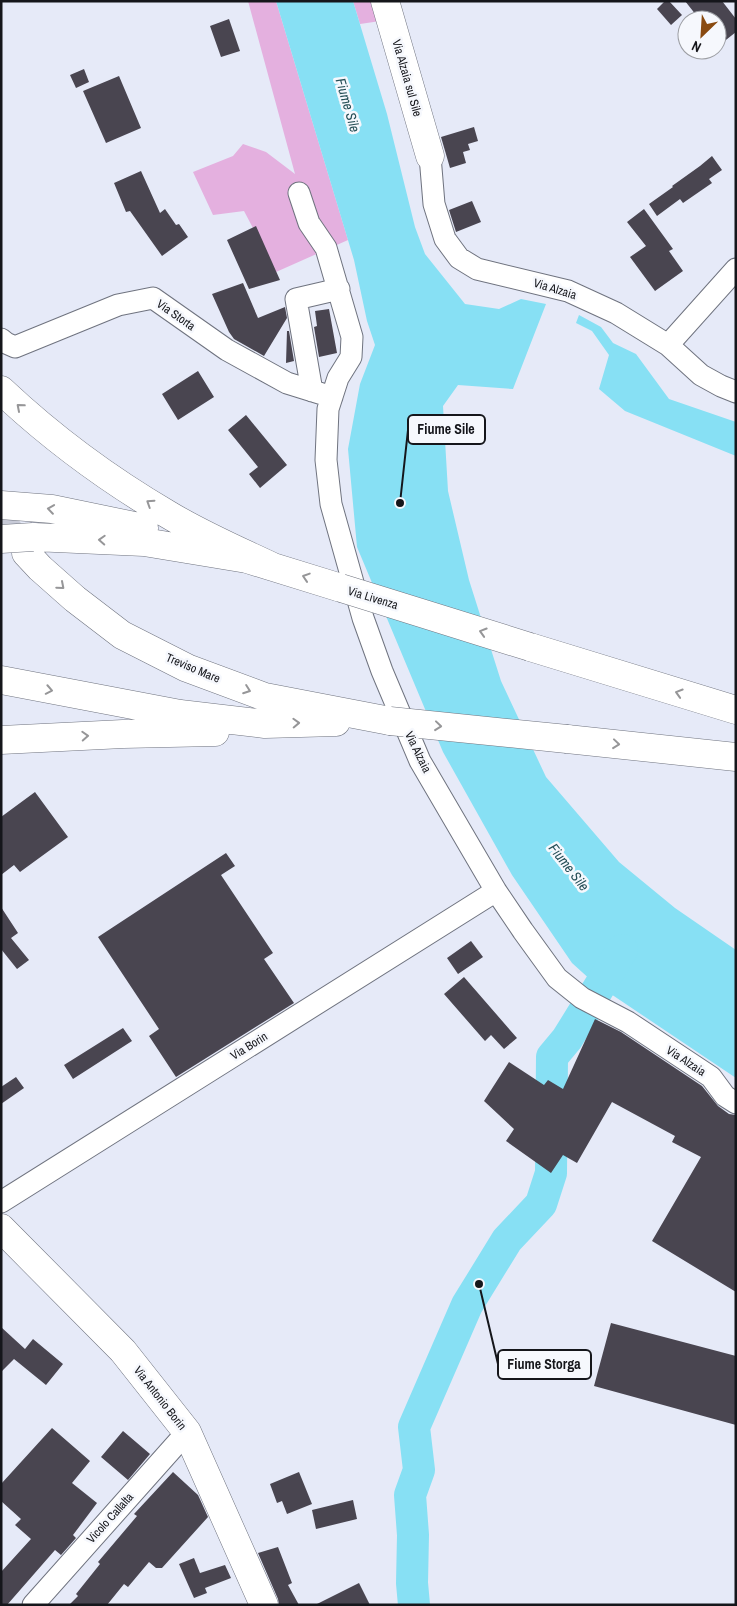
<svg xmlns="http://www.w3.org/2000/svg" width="737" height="1606" viewBox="0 0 737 1606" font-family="'Archivo Narrow',sans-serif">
<rect width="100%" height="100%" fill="#e6eaf8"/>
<path fill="#e4b0df" d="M248,1H276L348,240L276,272L244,211L213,215L193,172L233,156L243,144L266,152L295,174Z
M353,1H389L394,19L360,24Z"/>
<path fill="#87e0f4" d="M276,1H353L387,114L415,227L425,254L465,304L499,309L521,299L546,304L513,389L458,385L443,406L448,491L469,580L501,681L546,777L619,862L675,908L736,950V1078L593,982L572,963L512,875L443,752L357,547L348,449L360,384L375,345L367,321L354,260Z
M579,315L601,327L613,343L636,354L669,399L736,422V456L625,411L599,389L609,355L592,331L576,323Z"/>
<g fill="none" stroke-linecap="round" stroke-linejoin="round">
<path stroke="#87e0f4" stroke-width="32" d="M414,1605L412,1583L413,1535L410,1495L419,1470L414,1427L467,1305L507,1240L541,1204L551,1173L552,1057L567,1039L622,950"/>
</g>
<path fill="#494550" d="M665,1H669L682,15L671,25L657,9Z
M685,1H722L736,19V32L717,47V20H700Z
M229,19L240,51L221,57L210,26Z
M84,69L89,82L76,88L70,75Z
M119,76L141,128L106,143L83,91Z
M474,127L478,141L468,144L470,150L463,152L466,163L450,168L441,137Z
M712,156L722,170L709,179L712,183L683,203L680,199L657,216L649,204L673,187L672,186L700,166Z
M141,171L160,213L165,209L176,225L179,224L188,237L162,256L130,211L126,212L114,183Z
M472,201L481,222L456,232L449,210Z
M644,209L673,249L669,251L683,271L655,291L630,257L646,246L627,222Z
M256,226L280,280L249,289L227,240Z
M243,283L258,318L285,307L287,318L264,356L234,339L229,332L212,294Z
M329,309L337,353L319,357L314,327L317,326L315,311Z
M287,331H289L294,361L286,363Z
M198,371L214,397L178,420L162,394Z
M246,415L287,465L260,488L249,474L258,467L228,430Z
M35,792L68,837L20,872L14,865L1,875V817Z
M226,853L235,866L221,875L273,953L264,959L294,1003L176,1077L149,1036L159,1029L98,937Z
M1,907L18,933L11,938L29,960L17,969L1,949Z
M471,941L483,957L458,974L447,958Z
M464,977L517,1038L504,1049L491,1035L485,1041L444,994Z
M595,1019L621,1032L702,1086L718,1106L729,1114L736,1115V1292L652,1241L701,1157L672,1142L675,1136L612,1102L577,1163L563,1155L551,1173L506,1141L514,1129L484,1101L509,1062L544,1085L548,1080L563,1089Z
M123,1028L132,1041L73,1079L64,1065Z
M16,1077L24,1088L1,1104V1087Z
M611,1323L736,1356V1425L594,1386Z
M1,1327L25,1349L33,1339L63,1364L46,1385L14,1359L1,1372Z
M52,1428L90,1461L72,1483L97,1503L73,1535L76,1538L61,1555L55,1550L7,1605H1V1572L31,1539L15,1525L21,1519L1,1501V1484Z
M123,1431L150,1454L128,1480L101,1457Z
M173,1472L198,1495L208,1517L162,1568H156L149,1562L128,1587L124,1584L107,1605H69L78,1596L76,1594L100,1564L98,1562L137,1516L134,1514Z
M299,1472L312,1504L287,1514L282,1501L277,1503L270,1484Z
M353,1500L357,1519L316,1529L312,1510Z
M278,1547L292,1583L288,1585L299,1605H279L278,1599L258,1553Z
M194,1558L200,1573L225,1565L231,1578L205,1588L207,1593L194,1598L179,1564Z
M359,1583L370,1605H315Z"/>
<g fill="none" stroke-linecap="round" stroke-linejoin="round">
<path stroke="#c7cad7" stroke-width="28" stroke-dasharray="28 14" stroke-linecap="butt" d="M1,520L26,553"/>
<defs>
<path id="street" d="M430,156L434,204L445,239L459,258L477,269L568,291L616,313L668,345L701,375L721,386L736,392
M299,193L309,223L326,248L352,337L351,357L338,378L328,409L326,460L331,504L363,618L382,671L420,761L496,891L523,931L557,978L582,998L628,1022L711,1077L725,1096L736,1103
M1,339L6,343L15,347L118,305L153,298L227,350L287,383L332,397
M668,345L736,269
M312,391L296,299L339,289
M1,1202L496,891
M33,1605L187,1432"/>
<path id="secondary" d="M385,1L430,156
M1,1228L123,1351L187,1432L264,1605"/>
<path id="highway" d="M1,390C52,438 109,480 169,515C202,535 237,550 271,566
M1,505L52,509L144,528
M33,537L144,542L247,559L341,588
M26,553L40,568L75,599L122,635L187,668L265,697L390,721
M530,647L736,710
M1,680L180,714L265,724L336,722
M567,739L736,757
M1,740L123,734L215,732"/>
</defs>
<use href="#street" stroke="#6f737f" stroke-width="23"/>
<use href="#secondary" stroke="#6f737f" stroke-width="29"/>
<use href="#highway" stroke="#6f737f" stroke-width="29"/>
<use href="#street" stroke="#fff" stroke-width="21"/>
<use href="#secondary" stroke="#fff" stroke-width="28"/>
<use href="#highway" stroke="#fff" stroke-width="28"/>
<defs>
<path id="highway-bridge" d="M1,539L33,537
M341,588L530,647
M390,721L567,739"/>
</defs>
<use href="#highway-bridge" stroke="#6f737f" stroke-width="29" stroke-linecap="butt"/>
<use href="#highway-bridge" stroke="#fff" stroke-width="28"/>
</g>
<defs><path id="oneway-chevron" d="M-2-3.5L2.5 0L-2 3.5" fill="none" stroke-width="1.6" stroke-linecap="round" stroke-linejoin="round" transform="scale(1.25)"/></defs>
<g stroke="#969698">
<use href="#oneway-chevron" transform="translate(20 407) rotate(-139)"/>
<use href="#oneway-chevron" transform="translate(150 503) rotate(-147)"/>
<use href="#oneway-chevron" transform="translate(51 509) rotate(-172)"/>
<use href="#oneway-chevron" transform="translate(102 540) rotate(-177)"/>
<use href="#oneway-chevron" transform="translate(306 577) rotate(-162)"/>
<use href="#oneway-chevron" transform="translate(61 586) rotate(41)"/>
<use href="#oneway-chevron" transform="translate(483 632) rotate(-163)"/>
<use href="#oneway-chevron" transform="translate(49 690) rotate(11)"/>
<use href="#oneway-chevron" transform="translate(247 690) rotate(20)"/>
<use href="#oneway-chevron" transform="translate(679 693) rotate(-163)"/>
<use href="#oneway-chevron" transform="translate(296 723) rotate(-2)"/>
<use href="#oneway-chevron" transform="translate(438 726) rotate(6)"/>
<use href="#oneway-chevron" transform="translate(85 736) rotate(-3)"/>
<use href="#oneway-chevron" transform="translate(616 744) rotate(6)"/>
</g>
<g text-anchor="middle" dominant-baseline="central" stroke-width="5" stroke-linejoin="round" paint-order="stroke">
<g font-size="12" fill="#15161b" stroke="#f6f8fd">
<text transform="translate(407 78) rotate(74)">Via Alzaia sul Sile</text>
<text transform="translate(555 289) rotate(17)">Via Alzaia</text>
<text transform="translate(176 315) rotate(35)">Via Storta</text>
<text transform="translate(373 598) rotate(17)">Via Livenza</text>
<text transform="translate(193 668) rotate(23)">Treviso Mare</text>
<text transform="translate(418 752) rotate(64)">Via Alzaia</text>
<text transform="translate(249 1046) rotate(-32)">Via Borin</text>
<text transform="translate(686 1061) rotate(33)">Via Alzaia</text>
<text transform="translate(160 1398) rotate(52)">Via Antonio Borin</text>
<text transform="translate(110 1518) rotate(-48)">Vicolo Callalta</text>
</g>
<g font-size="14" font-style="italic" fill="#254e56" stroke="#f6f8fd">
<text transform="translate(348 105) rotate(74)">Fiume Sile</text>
<text transform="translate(569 867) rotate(52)">Fiume Sile</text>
</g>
</g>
<path fill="none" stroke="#15161b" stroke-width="2" d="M400 503L408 430M479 1284L498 1364"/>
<g fill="#15161b" stroke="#f6f8fd" stroke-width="2">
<circle cx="400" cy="503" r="5"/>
<circle cx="479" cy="1284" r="5"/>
</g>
<g fill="#f6f8fd" stroke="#15161b" stroke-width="2">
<rect x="408" y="415" width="77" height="29" rx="5"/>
<rect x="498" y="1350" width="93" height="29" rx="5"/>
</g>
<g font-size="14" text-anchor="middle" font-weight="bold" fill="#15161b">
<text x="446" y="434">Fiume Sile</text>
<text x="544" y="1369">Fiume Storga</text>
</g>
<rect width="737" height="1606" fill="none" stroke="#15161b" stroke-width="5"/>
<g transform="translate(702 35) rotate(205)"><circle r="24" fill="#f6f8fd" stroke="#9c9ea3"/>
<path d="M0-4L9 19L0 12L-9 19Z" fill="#894a10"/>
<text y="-8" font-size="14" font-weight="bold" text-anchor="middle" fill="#15161b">N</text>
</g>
</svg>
